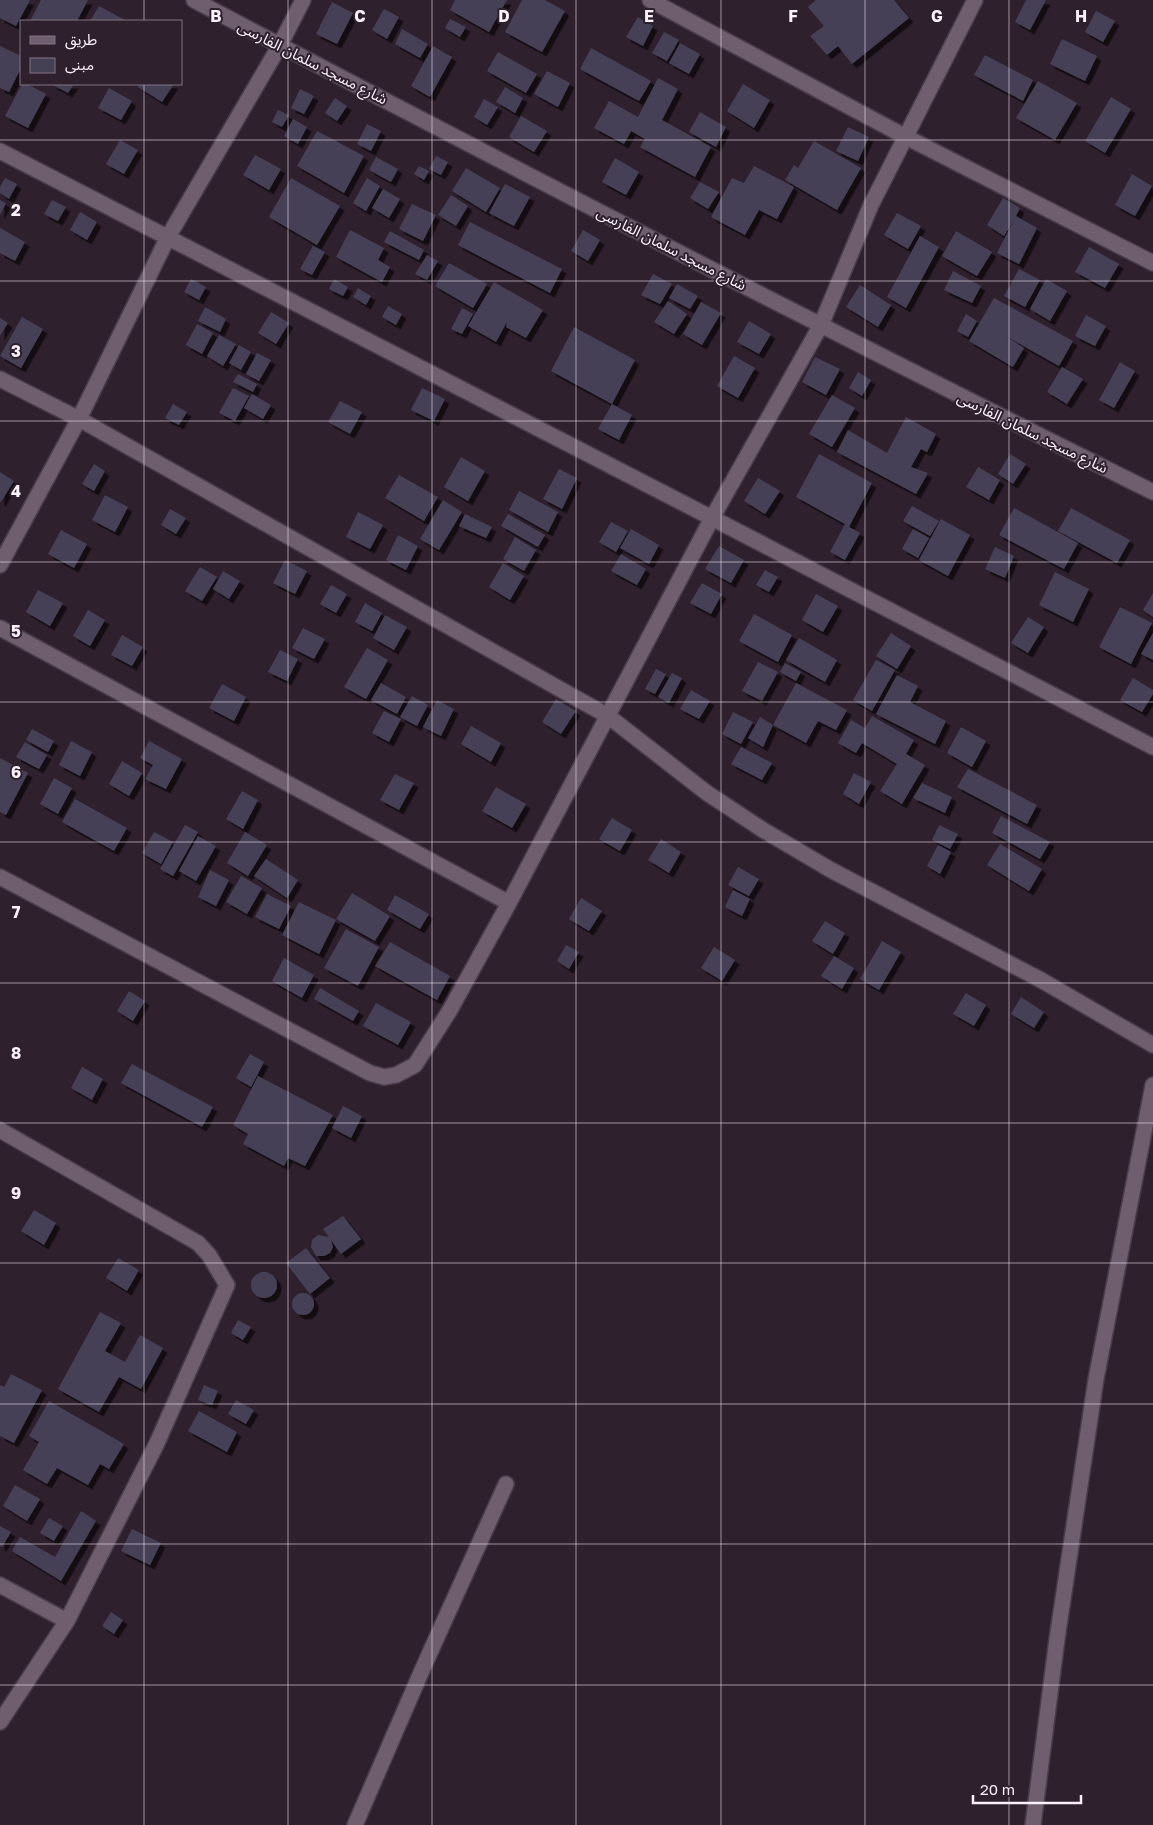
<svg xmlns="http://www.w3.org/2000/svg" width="1153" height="1825" viewBox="0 0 1153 1825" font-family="'Golos Text','Noto Sans Arabic',sans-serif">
<defs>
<filter id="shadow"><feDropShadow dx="4.5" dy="4.5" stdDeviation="0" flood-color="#0009"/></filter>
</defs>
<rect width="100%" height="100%" fill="#2f202e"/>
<path fill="#454155" filter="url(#shadow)" d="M0,0H30L16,26L0,18Z
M41,0H88L77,21H30Z
M455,0H507L489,32L450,10Z
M522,0H545L565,11L542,52L505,32Z
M816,0H894L909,18L852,64L838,46L827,55L810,36L824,26L808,7Z
M1026,0H1046L1030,30L1015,22Z
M332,2L353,13L337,44L316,34Z
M99,6L127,21H90Z
M384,9L399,17L387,39L372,30Z
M1096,11L1115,21L1103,42L1085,32Z
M638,17L653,26L643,46L626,37Z
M450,19L466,27L460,37L445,28Z
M402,29L428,44L420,58L395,44Z
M664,32L679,40L667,61L652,53Z
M1062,39L1097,56L1085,81L1050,64Z
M680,43L700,54L689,74L669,63Z
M0,46L21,56V68L9,92L0,88Z
M433,46L452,57L430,97L411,86Z
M591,48L651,81L639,101L580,69Z
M498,52L537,74L526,93L487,71Z
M985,55L1033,80L1023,101L974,75Z
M547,71L570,83L558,107L534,94Z
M658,78L678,89L662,120L711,147L695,177L640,147L645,139L631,131L624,144L594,128L609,101L638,117Z
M1038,81L1077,103L1055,140L1016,118Z
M22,84H27L46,94L28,128L5,116Z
M51,84H74L68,93Z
M140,84H174L162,102L138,87Z
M743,84L770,100L754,128L727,111Z
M505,87L523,98L515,113L496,102Z
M109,88L132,101L121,120L98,108Z
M300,89L314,96L304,114L291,108Z
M1111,97L1131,109L1105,153L1085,141Z
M335,98L347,106L337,121L325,113Z
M484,99L498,107L487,125L474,117Z
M278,110L289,115L282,127L272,122Z
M700,112L726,127L716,147L689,132Z
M521,116L547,131L534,152L509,137Z
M293,119L307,127L298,144L284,136Z
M367,124L381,131L371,151L357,144Z
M848,127L869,137L858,161L836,151Z
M317,131L364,156L344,193L297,166Z
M120,140L138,150L124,174L106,164Z
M814,141L861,168L837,210L785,180L794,165L798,168Z
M255,155L281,169L269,190L243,175Z
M436,156L448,162L441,175L429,169Z
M376,157L398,169L391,182L369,170Z
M615,158L639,172L626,195L602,182Z
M419,166L429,171L424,180L414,174Z
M754,166L794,187L777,219L759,210L745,235L711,217L732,178L744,183Z
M466,168L500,188L486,212L452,191Z
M1132,174L1152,186L1135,216L1115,205Z
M5,178L17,184L9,199L0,193V187Z
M291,178L340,206L317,245L269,217Z
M367,178L380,186L366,211L353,203Z
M700,182L719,192L708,209L690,198Z
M505,184L530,197L514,226L489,213Z
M383,189L400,199L389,218L372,208Z
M451,195L468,206L456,226L438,215Z
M1003,198L1020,208L1016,216L1037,228L1019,264L997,253L1014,220L1004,236L987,225Z
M0,200L6,203L0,215Z
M52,200L66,207L58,221L44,214Z
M412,204L436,215L423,241L399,229Z
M80,212L97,222L87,240L70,230Z
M897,213L921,226L908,249L884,235Z
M470,222L562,269L550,293L458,245Z
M0,228L25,242L15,261L0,253Z
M350,230L384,248L378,260L390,267L382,282L336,257Z
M583,230L600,240L588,261L571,251Z
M390,231L424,250L419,260L384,242Z
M956,231L992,252L977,276L942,256Z
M920,236L939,247L906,308L887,297Z
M313,246L325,252L312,275L300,269Z
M1089,247L1119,264L1105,288L1075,272Z
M427,255L438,261L427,280L415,274Z
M449,263L487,284L473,308L435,286Z
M1019,269L1040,280L1025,307L1004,296Z
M953,271L981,286L972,303L944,290Z
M653,274L672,284L660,304L641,295Z
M191,279L206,287L199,300L184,292Z
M334,279L348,287L343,296L329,289Z
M1046,279L1067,291L1050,321L1030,309Z
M494,282L543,310L526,338L506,327L507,322L496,342L468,326Z
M677,284L698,296L690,309L669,298Z
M860,285L891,305L878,327L846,307Z
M358,288L371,296L366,305L353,297Z
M994,298L1073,341L1059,366L1004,335L1024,348L1013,367L969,341Z
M668,301L687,314L674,334L654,322Z
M701,302L721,313L702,345L683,334Z
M388,306L402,314L396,325L382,317Z
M205,307L226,319L220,332L198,321Z
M462,308L473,314L462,334L451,329Z
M271,312L289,323L276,344L258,333Z
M966,314L977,321L968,337L957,331Z
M1086,315L1106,326L1095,346L1075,336Z
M22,317L43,329L21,368L0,356Z
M0,318L8,323L0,336Z
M749,321L771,334L759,354L737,342Z
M197,324L213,333L202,354L186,345Z
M574,327L635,360L612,404L551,371Z
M219,335L236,344L223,366L207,356Z
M239,345L251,352L241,370L229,363Z
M257,353L271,360L259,381L246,374Z
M734,356L755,368L738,398L717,386Z
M815,357L840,369L826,395L802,382Z
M1120,362L1135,371L1114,408L1099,400Z
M1062,367L1083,379L1067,404L1047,392Z
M858,372L871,380L862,396L849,388Z
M238,374L257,384L253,392L233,382Z
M233,388L249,396L235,421L219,413Z
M422,388L445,399L434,421L411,410Z
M252,394L271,405L263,419L244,408Z
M832,395L855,408L832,447L809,434Z
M340,401L362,412L350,434L328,422Z
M173,404L187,412L179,425L165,418Z
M612,404L632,415L619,440L598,429Z
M906,417L936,434L927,452L921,449L911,467L928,473L916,494L837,452L848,430L887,453Z
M819,454L872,483L849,527L860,533L845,560L830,552L845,524L796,497Z
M1010,454L1026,464L1013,484L998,474Z
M461,457L485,471L468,501L444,487Z
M94,464L105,471L94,491L82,484Z
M978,467L1000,480L989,500L966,487Z
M559,469L577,478L562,509L543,499Z
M0,472L14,481L1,502L0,501Z
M399,475L438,497L424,521L385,498Z
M758,478L780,491L765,514L744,501Z
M519,491L558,512L548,532L509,510Z
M105,495L128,507L115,532L92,520Z
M443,500L462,512L439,550L420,539Z
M912,506L939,521L930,536L903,521Z
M1014,508L1078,543L1064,569L999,535Z
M1071,508L1130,540L1117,563L1058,531Z
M170,509L186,518L176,534L161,525Z
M358,512L383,525L370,549L346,537Z
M465,514L492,527L486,538L459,526Z
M508,514L545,535L538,547L501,526Z
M941,519L970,535L948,576L919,560Z
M611,522L628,531L616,552L599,542Z
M631,529L659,545L649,564L620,548Z
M913,529L929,538L918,558L902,549Z
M61,530L87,544L74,568L48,554Z
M398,535L418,546L406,570L386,560Z
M515,537L536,550L524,571L503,559Z
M719,546L744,560L731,583L705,569Z
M995,547L1014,556L1005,578L985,569Z
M621,554L646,569L637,585L611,571Z
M285,560L307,571L295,594L273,583Z
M503,563L524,576L510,600L489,587Z
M200,567L217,577L202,601L185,591Z
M765,570L778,577L769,592L756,585Z
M223,571L240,581L229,599L213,589Z
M1055,572L1089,589L1073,622L1039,605Z
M702,583L722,594L711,614L690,603Z
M331,585L347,594L336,613L320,604Z
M38,590L63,603L50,626L26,612Z
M1153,593V617L1143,610Z
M816,594L838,606L823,632L802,620Z
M365,603L382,613L372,631L355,622Z
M1120,607L1152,623L1131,664L1099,647Z
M88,610L105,620L90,646L73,636Z
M754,614L792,635L778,662L739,641Z
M385,615L407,627L394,650L373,638Z
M1028,617L1044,627L1028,653L1011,643Z
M303,628L325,639L314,659L292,648Z
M891,633L911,646L897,669L876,656Z
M1153,633V660L1141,654Z
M122,635L143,647L132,666L111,655Z
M799,638L837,660L825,682L786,660Z
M367,648L388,660L366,699L344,687Z
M280,650L298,659L287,681L268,672Z
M876,660L895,670L872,711L853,700Z
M758,662L778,672L762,701L742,691Z
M785,663L801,672L796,681L780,672Z
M656,669L666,674L655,694L645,689Z
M672,673L682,678L669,703L658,697Z
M897,675L918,686L910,702L946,721L935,744L876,714Z
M1133,678L1153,690V694L1142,712L1120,700Z
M381,683L406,697L397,714L371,700Z
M796,683L847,710L836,730L818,721L806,743L773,725Z
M222,684L246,697L234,721L209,708Z
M691,690L710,701L699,719L680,709Z
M412,696L428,705L417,726L400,717Z
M556,699L576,711L561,734L542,722Z
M437,700L454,709L441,736L423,727Z
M384,711L401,719L389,742L372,733Z
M733,712L753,722L741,744L722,734Z
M872,716L914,740L906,754L925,765L902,804L880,791L897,764L862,743L856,753L838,743L851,720L865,728Z
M760,717L773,725L763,747L748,738Z
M471,726L501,743L491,762L461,744Z
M961,727L986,741L972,767L947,753Z
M32,729L54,741L48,752L26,740Z
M71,741L92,752L80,776L59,765Z
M149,741L182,759L166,789L145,779L153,765L140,758Z
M25,742L47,755L39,769L16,757Z
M741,747L772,763L762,780L731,764Z
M0,758L28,773L6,815L0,812Z
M122,761L142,773L129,796L109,784Z
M968,769L1037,805L1027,824L957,787Z
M854,773L871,782L859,804L843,794Z
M395,774L414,783L399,810L380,800Z
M54,778L72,788L58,814L40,804Z
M922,783L952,797L945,813L913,798Z
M496,787L526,804L512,828L482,811Z
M242,791L258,800L243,829L226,819Z
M75,799L127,828L114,851L62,822Z
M1001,816L1050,842L1040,859L992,833Z
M612,818L632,830L620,851L599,839Z
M185,825L198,832L173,876L160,869Z
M939,825L958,834L950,849L932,840Z
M154,832L173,842L161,864L142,853Z
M245,832L267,845L248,876L227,863Z
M198,836L216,846L196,881L179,871Z
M661,839L681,852L669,873L648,860Z
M1000,844L1042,869L1029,891L987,865Z
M938,845L951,852L940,874L927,866Z
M266,859L298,880L287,898L254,876Z
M738,867L759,879L749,896L728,885Z
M210,870L229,880L216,906L198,897Z
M241,876L262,888L247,914L226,902Z
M733,890L750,899L742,916L725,907Z
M352,893L390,916L375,941L336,919Z
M267,894L291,906L279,929L255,917Z
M395,895L429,914L420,929L387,910Z
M581,898L602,911L589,931L569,919Z
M299,902L336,920L319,954L282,935Z
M825,921L845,933L833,954L812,941Z
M346,929L379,947L358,986L324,968Z
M882,941L901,952L879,990L860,979Z
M390,942L450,976L437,1000L375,966Z
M566,945L579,952L569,969L557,961Z
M714,947L735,960L722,981L701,968Z
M834,956L854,968L842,989L821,976Z
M284,958L314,975L302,998L272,981Z
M320,988L359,1011L353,1021L314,999Z
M129,991L145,1001L133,1021L117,1011Z
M966,993L986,1005L974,1026L953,1014Z
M1021,997L1044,1012L1034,1028L1011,1014Z
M376,1003L411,1022L398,1045L363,1026Z
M250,1054L264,1062L251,1087L236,1078Z
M132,1064L213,1107L202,1127L121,1083Z
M82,1067L103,1079L92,1100L71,1088Z
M258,1076L333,1115L305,1166L288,1158L284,1166L243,1144L248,1134L233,1125Z
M343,1106L362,1116L351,1138L332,1128Z
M34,1210L56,1223L44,1245L21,1231Z
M343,1216L361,1239L341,1254L331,1240L333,1247L330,1253L324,1256H316L311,1247L312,1240L318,1235L329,1237L323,1229Z
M306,1248L330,1278L310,1294L286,1263Z
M118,1258L139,1270L127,1291L106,1278Z
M251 1285a13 13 0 1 1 26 0a13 13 0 1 1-26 0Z
M292 1304a11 11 0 1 1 22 0a11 11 0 1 1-22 0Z
M100,1312L121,1323L105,1351L125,1362L140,1335L163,1348L141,1389L119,1377L99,1412L58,1389Z
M238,1320L251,1327L243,1340L231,1333Z
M11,1374L42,1390L14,1443L0,1436V1385L4,1387Z
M204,1385L218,1391L212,1405L198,1400Z
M236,1400L254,1410L246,1424L228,1414Z
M49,1401L124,1444L109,1469L100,1464L88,1485L57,1468L47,1484L23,1470L39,1442L29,1436Z
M199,1411L237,1432L227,1452L188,1431Z
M15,1485L40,1499L27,1521L3,1506Z
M81,1511L96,1521L61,1581L12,1551L20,1537L55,1557Z
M49,1518L63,1526L54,1541L40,1533Z
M0,1526L11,1532L2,1547L0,1546Z
M132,1529L161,1543L150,1565L121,1551Z
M111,1612L123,1620L114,1634L102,1626Z"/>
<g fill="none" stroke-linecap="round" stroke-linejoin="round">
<defs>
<path id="minor" d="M194,0C512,168 831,332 1153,492
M650,0L906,137L1153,263
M0,151L712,518L1153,747
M0,379L79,419L608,716L707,793L763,830L831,870L1041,980L1153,1045
M0,565L79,419L168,237L280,45L303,0
M0,628L509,903
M0,877L370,1073L384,1077L396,1075L415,1065L450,1010L509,903L712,518L821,325L871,205L975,0
M0,1130L198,1243L209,1255L227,1285L157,1443L67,1621L0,1722
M0,1585L67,1621
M355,1825L423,1668L506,1484
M1033,1825L1057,1639L1096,1379L1153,1085"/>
</defs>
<use href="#minor" stroke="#483d48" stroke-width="18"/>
<use href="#minor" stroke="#6e5e6e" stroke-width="15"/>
</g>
<path fill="none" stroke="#fbf1fb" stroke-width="1" stroke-opacity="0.55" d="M144,0V21M288,0V1825M432,0V1825M576,0V1825M721,0V1825M865,0V1825M1009,0V1825M144,84V1825M0,140H1153M0,281H1153M0,421H1153M0,562H1153M0,702H1153M0,842H1153M0,983H1153M0,1123H1153M0,1263H1153M0,1404H1153M0,1544H1153M0,1685H1153"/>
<g text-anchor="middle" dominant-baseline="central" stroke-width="4" stroke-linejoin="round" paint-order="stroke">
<g font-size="15" fill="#fbf1fb" stroke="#2f202e">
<text transform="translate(313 62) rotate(27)">شارع مسجد سلمان الفارسى</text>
<text transform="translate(672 248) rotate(27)">شارع مسجد سلمان الفارسى</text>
<text transform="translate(1033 432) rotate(26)">شارع مسجد سلمان الفارسى</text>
</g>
</g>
<g font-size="16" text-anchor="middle" font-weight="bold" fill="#fbf1fb" stroke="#2f202e" stroke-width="4" stroke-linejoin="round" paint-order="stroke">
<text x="216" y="22">B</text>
<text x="360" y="22">C</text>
<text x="504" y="22">D</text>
<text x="649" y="22">E</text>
<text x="793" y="22">F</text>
<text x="937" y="22">G</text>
<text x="1081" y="22">H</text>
<text x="16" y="216">2</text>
<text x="16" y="357">3</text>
<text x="16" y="497">4</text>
<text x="16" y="637">5</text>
<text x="16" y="778">6</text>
<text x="16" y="918">7</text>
<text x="16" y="1059">8</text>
<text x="16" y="1199">9</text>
</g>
<rect x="20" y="20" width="162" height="65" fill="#2f202e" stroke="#817480"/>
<rect x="30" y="36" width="25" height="8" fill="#6e5e6e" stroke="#817480"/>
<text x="65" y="45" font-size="15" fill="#fbf1fb">طريق</text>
<rect x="30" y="58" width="25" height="15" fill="#454155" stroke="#817480"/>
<text x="65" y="70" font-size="15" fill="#fbf1fb">مبنى</text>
<path d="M973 1795v8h108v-8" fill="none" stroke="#fbf1fb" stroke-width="2.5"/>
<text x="980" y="1795" font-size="15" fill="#fbf1fb" stroke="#2f202e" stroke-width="4" paint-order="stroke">20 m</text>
</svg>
